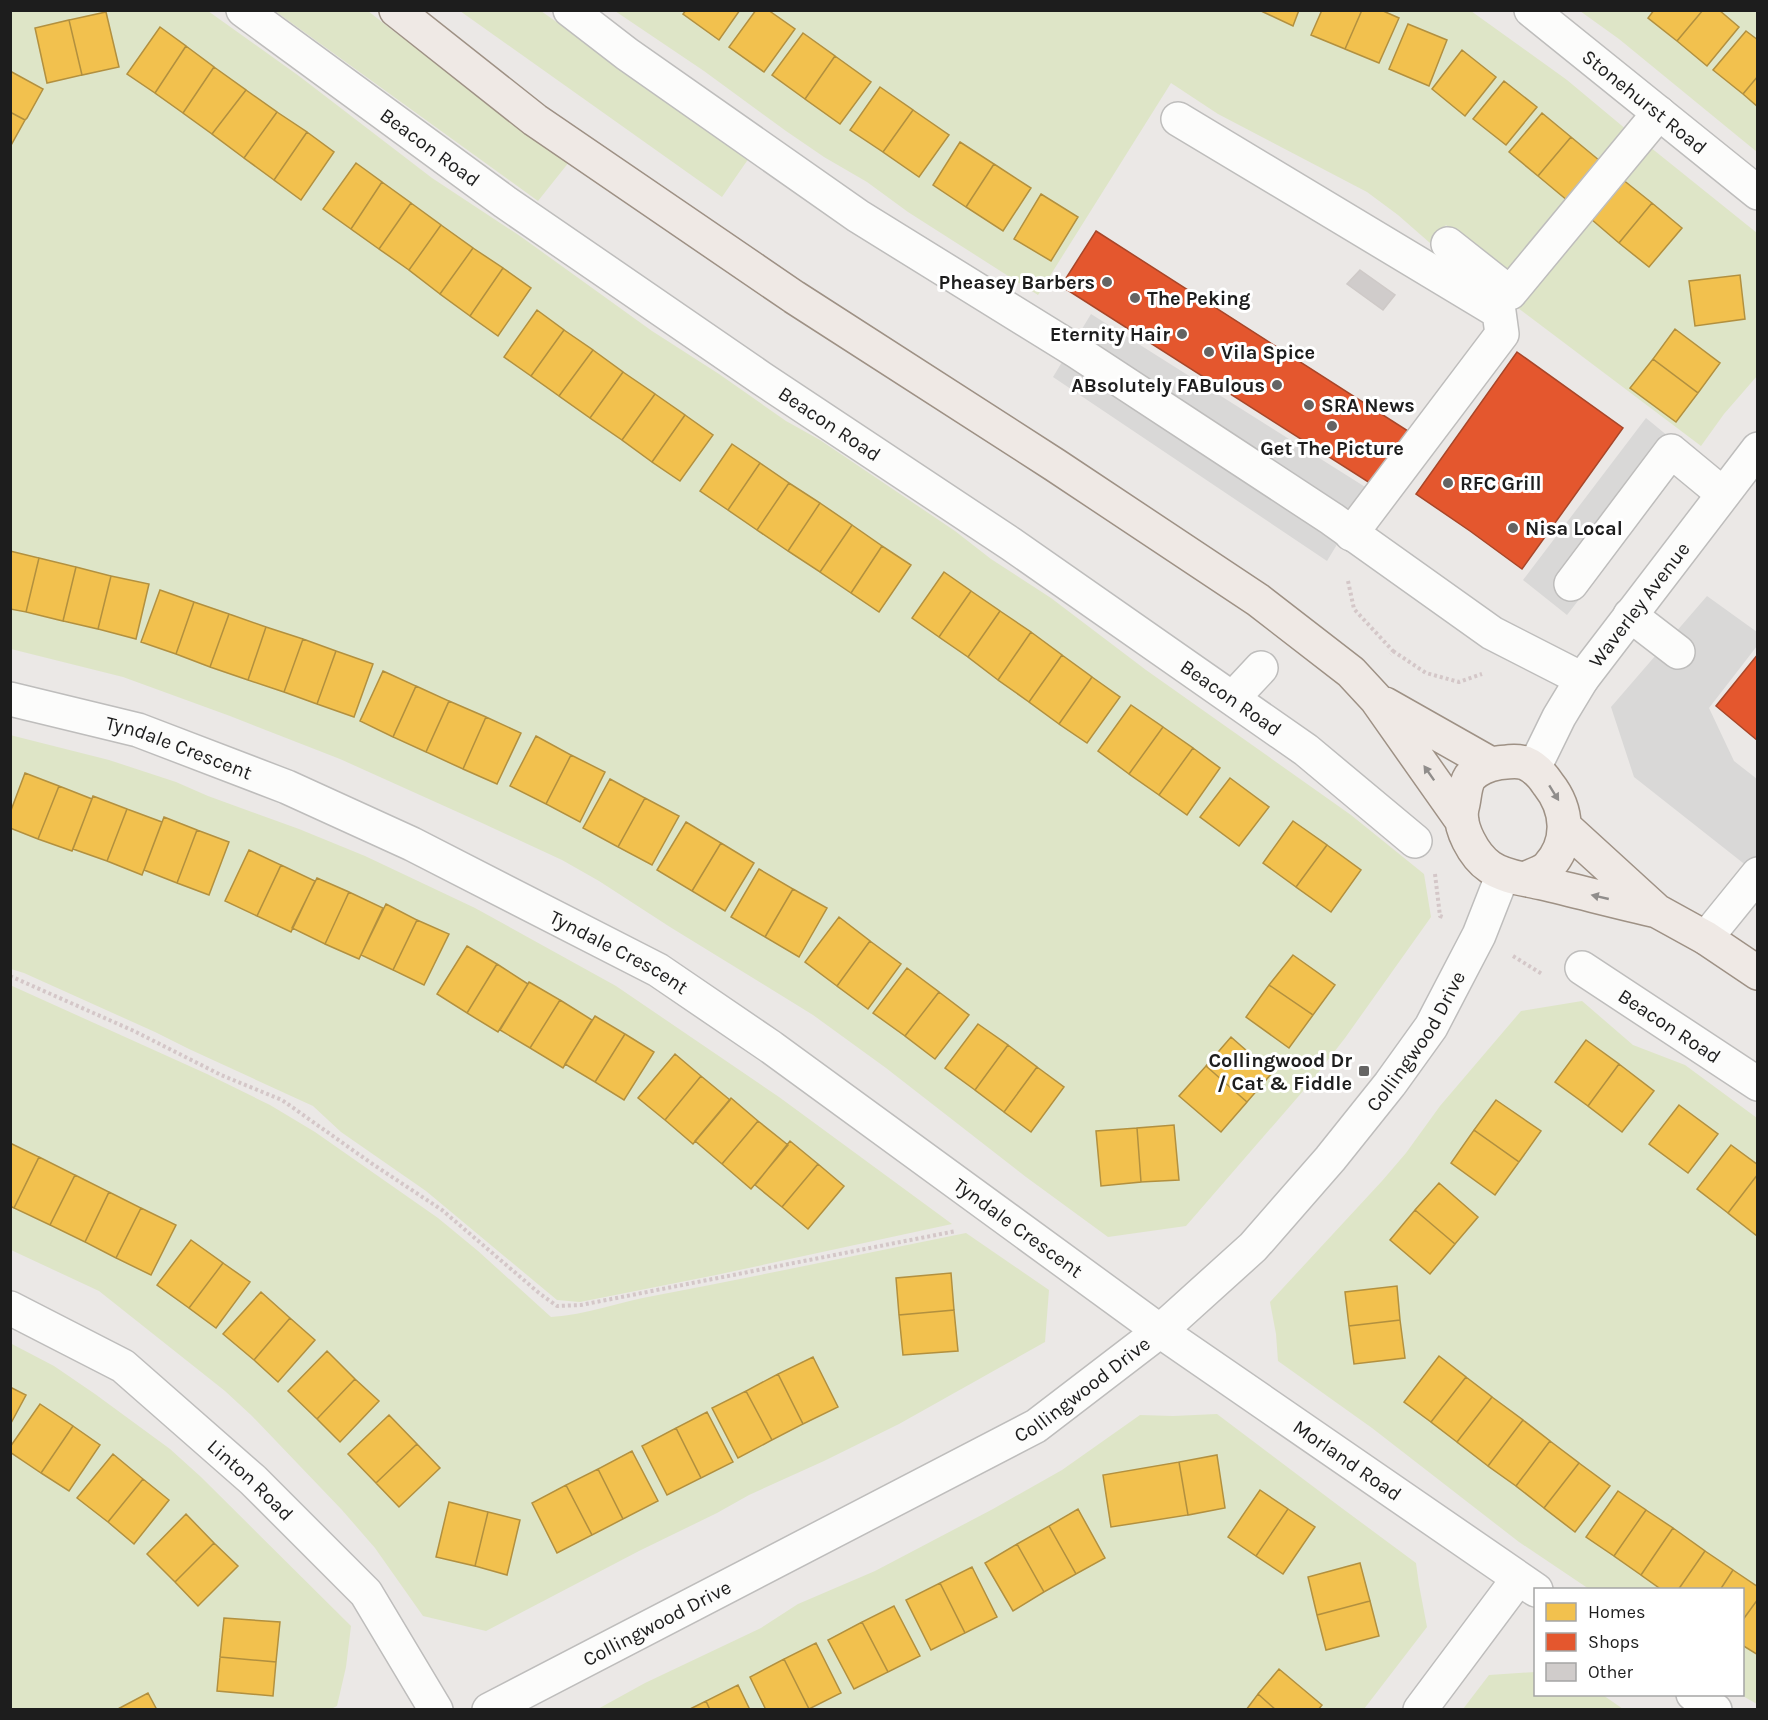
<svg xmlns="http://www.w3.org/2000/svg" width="1768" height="1720" viewBox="0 0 1768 1720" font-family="Karla,sans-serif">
<rect width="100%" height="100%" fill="#ebe8e6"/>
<path fill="#d9d8d7" d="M1091,314L1370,490L1327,561L1053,377Z
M1646,418L1691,455L1567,615L1523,580Z
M1707,596L1757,632V646L1709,708L1734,761L1757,779V874L1634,777L1611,707Z"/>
<path fill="#dee5c7" d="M10,11H208L299,76L432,178L520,236L652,331L719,374L786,421L820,440L955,531L991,559L1051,598L1146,670L1351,815L1424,874L1431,917L1345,1038L1310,1083L1186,1226L1108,1237L1026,1177L886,1068L813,1015L670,927L599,881L562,860L482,823L340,759L230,716L123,677L11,649Z
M275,11H368L396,33L573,157L538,201Z
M460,11H541L749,158L722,197Z
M615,11H1471L1567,80L1627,130L1505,274L1446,225L1430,243L1398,215L1367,192L1218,114L1171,83L1038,295L908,212L867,182L824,157L786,131L704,71Z
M1580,11H1757V152L1619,39Z
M1645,143L1757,233V376L1724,414L1701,446L1514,305Z
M10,735L109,760L176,782L208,796L299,829L365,856L475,908L616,986L779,1097L952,1224L716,1275L580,1302L557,1300L426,1191L341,1132L313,1106L189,1049L155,1032L24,973L11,969Z
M10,985L207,1074L270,1105L315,1132L438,1218L478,1251L551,1317C586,1315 619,1302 653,1296C758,1276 862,1254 966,1233L1049,1290L1045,1342L899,1424L824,1461L749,1495L717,1513L639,1551L486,1631L423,1616L375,1548L342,1510L252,1416L225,1391L99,1291L11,1250Z
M1582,1001L1633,1045L1685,1065L1757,1118V1704L1741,1695L1742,1590L1589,1589L1519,1542L1372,1428L1278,1361L1276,1334L1270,1302L1382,1181L1406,1153L1440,1106L1521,1011Z
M10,1343L54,1366L95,1394L170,1449L201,1477L351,1626L346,1667L337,1706L329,1710L11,1709Z
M1217,1414L1339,1506L1416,1563L1419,1585L1427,1627L1364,1709L596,1710L645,1683L761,1628L798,1604L875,1571L993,1509L1062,1470L1140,1415L1173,1416Z
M1535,1672L1536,1694L1603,1695L1623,1709H1463L1489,1675Z"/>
<path fill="#f2c14e" stroke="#b2903f" stroke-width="1.5" d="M686,10H740L719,40L683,14Z
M756,10H768L795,29L764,72L729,47Z
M1259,10H1299L1293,26Z
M1322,10H1362L1345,49L1311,35Z
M1362,10H1381L1399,18L1379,63L1345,49Z
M1654,10H1703L1677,41L1648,18Z
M1703,10H1719L1739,27L1707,66L1677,41Z
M106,12L119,67L82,75L69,20Z
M69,20L82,75L47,83L35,28Z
M1408,24L1447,40L1429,86L1389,69Z
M160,27L186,46L155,93L127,74Z
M1746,31L1758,40V76L1743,94L1713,70Z
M803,33L835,56L805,99L772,75Z
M186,46L214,67L183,113L155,93Z
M1462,50L1496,77L1465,116L1432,89Z
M835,56L871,82L840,124L805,99Z
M214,67L246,90L212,134L183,113Z
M10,71L43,89L27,118L25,120L10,112Z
M1758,76V107L1743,94Z
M1504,81L1537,107L1506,145L1473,119Z
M880,87L913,110L883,152L850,130Z
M246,90L277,112L244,158L212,134Z
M913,110L949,135L919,177L883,152Z
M10,112L25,120L10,147Z
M277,112L307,132L274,180L244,158Z
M1542,113L1571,137L1538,176L1509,152Z
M307,132L334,152L301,200L274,180Z
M1571,137L1600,161L1568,201L1538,176Z
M960,142L994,164L966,207L933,185Z
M356,163L382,182L351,229L323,209Z
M994,164L1031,188L1003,231L966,207Z
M1622,179L1652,203L1619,243L1591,219Z
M382,182L411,203L379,249L351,229Z
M1041,194L1078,217L1051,261L1014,239Z
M411,203L441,225L409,270L379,249Z
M1652,203L1682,228L1649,267L1619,243Z
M441,225L473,248L440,294L409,270Z
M473,248L503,268L470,316L440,294Z
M503,268L531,288L498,336L470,316Z
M1740,275L1745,319L1695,326L1689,281Z
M537,310L564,330L531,376L504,357Z
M1675,329L1720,363L1698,393L1653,359Z
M564,330L593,350L559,396L531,376Z
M593,350L623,372L590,418L559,396Z
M1653,359L1698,393L1676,422L1630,388Z
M623,372L655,394L622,440L590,418Z
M655,394L685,415L652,462L622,440Z
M685,415L713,435L680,481L652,462Z
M732,444L760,463L728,510L700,491Z
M760,463L789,483L757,530L728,510Z
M789,483L820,503L788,551L757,530Z
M820,503L852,525L820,572L788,551Z
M852,525L882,546L851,593L820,572Z
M882,546L911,565L879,612L851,593Z
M10,551L39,558L26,612L10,609Z
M39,558L76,567L63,621L26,612Z
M76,567L111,576L98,629L63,621Z
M944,572L971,591L939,637L912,618Z
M111,576L149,584L136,639L98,629Z
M160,590L194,602L176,654L141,642Z
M971,591L1000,611L968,657L939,637Z
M194,602L229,614L210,667L176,654Z
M1000,611L1031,632L998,680L968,657Z
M229,614L266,627L248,680L210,667Z
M266,627L303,639L284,692L248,680Z
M1031,632L1062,655L1029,702L998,680Z
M303,639L336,651L317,704L284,692Z
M336,651L373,664L354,717L317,704Z
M1062,655L1092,677L1059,724L1029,702Z
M383,671L416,686L393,737L360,721Z
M1092,677L1120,697L1087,743L1059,724Z
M416,686L449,701L426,752L393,737Z
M449,701L486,717L463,769L426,752Z
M1131,705L1163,727L1129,774L1098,751Z
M486,717L521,733L497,784L463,769Z
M1163,727L1193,748L1159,795L1129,774Z
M536,736L571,755L546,804L510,786Z
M1193,748L1220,768L1187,815L1159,795Z
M571,755L605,772L580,822L546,804Z
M25,773L59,786L38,839L10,828V813Z
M1230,778L1269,807L1239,846L1200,817Z
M610,779L645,798L618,847L583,828Z
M59,786L92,799L72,851L38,839Z
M93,796L127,809L107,861L73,849Z
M645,798L679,816L652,865L618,847Z
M127,809L162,822L142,875L107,861Z
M164,817L197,830L177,883L144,870Z
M1293,821L1327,845L1296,887L1263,863Z
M686,822L721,843L692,891L657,870Z
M197,830L229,842L209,895L177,883Z
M721,843L754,863L725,911L692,891Z
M1327,845L1361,870L1331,912L1296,887Z
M249,850L281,865L257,916L225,901Z
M281,865L315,881L291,932L257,916Z
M759,869L793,889L765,937L731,917Z
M317,878L349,892L325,944L292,928Z
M793,889L827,908L799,957L765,937Z
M349,892L383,908L359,959L325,944Z
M386,904L417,920L393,970L361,955Z
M839,917L870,941L837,986L805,962Z
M417,920L449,934L424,985L393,970Z
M870,941L901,964L868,1009L837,986Z
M467,946L497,964L467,1013L437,994Z
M1293,955L1335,985L1313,1015L1269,985Z
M497,964L528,984L498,1032L467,1013Z
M907,968L939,992L905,1036L873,1013Z
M529,982L560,1000L530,1048L500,1030Z
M1269,985L1313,1015L1289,1048L1246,1017Z
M939,992L969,1015L935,1059L905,1036Z
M560,1000L592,1020L563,1068L530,1048Z
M595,1016L625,1034L595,1082L565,1064Z
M978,1024L1008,1045L975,1090L945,1068Z
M625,1034L654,1052L624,1100L595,1082Z
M1231,1037L1272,1073L1247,1102L1206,1066Z
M1586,1040L1619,1064L1588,1106L1555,1082Z
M1008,1045L1037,1067L1004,1112L975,1090Z
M675,1054L701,1076L665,1120L638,1098Z
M1619,1064L1654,1091L1622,1132L1588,1106Z
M1206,1066L1247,1102L1221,1132L1179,1096Z
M1037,1067L1064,1087L1031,1132L1004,1112Z
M701,1076L730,1100L693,1144L665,1120Z
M731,1098L758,1121L722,1164L695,1141Z
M1496,1100L1541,1131L1519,1162L1474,1130Z
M1679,1105L1718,1134L1688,1173L1649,1144Z
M758,1121L788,1145L751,1189L722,1164Z
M1174,1125L1179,1180L1141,1182L1137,1128Z
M1137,1128L1141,1182L1101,1186L1096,1131Z
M1474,1130L1519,1162L1495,1195L1451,1163Z
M790,1141L818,1164L782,1207L755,1185Z
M10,1143L39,1157L14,1208L10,1206Z
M1731,1145L1758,1165V1174L1728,1213L1697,1189Z
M39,1157L75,1175L50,1225L14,1208Z
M818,1164L844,1186L808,1229L782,1207Z
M1758,1174V1236H1757L1728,1213Z
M75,1175L109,1192L85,1242L50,1225Z
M1439,1183L1478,1217L1455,1244L1415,1210Z
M109,1192L141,1208L116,1258L85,1242Z
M141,1208L176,1225L151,1275L116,1258Z
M1415,1210L1455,1244L1430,1274L1390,1240Z
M191,1240L223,1263L189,1308L157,1285Z
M223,1263L250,1282L216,1328L189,1308Z
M951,1273L954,1310L899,1315L896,1278Z
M1397,1286L1400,1320L1349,1326L1345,1292Z
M261,1292L290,1318L254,1360L223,1334Z
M954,1310L958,1351L903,1355L899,1315Z
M290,1318L315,1340L278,1382L254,1360Z
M1400,1320L1405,1358L1354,1364L1349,1326Z
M327,1351L355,1379L317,1419L288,1391Z
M1439,1356L1466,1377L1431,1422L1404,1402Z
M813,1357L838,1407L803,1424L778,1374Z
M778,1374L803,1424L772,1440L746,1391Z
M1466,1377L1492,1397L1457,1442L1431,1422Z
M355,1379L379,1401L340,1442L317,1419Z
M10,1387L26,1395L10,1425Z
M746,1391L772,1440L738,1458L712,1408Z
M1492,1397L1523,1420L1488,1466L1457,1442Z
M40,1404L73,1426L41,1473L10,1452V1447Z
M707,1412L733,1462L701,1478L676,1428Z
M389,1415L417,1444L376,1483L348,1454Z
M1523,1420L1550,1441L1516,1486L1488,1466Z
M73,1426L100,1445L69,1491L41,1473Z
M676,1428L701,1478L667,1495L642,1446Z
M1550,1441L1579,1463L1544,1508L1516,1486Z
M417,1444L440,1468L399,1507L376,1483Z
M632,1451L658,1501L623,1519L598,1469Z
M113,1454L143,1479L108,1522L77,1498Z
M1217,1455L1225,1508L1188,1515L1179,1462Z
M1179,1462L1188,1515L1111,1527L1103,1475Z
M1579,1463L1610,1486L1575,1532L1544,1508Z
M598,1469L623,1519L592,1535L566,1485Z
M143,1479L169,1500L134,1544L108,1522Z
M566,1485L592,1535L557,1553L532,1503Z
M1260,1490L1288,1509L1256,1556L1228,1537Z
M1618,1491L1646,1510L1614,1556L1586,1537Z
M449,1502L488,1512L475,1566L436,1557Z
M1078,1509L1105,1558L1076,1574L1049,1526Z
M1288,1509L1315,1527L1283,1574L1256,1556Z
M1646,1510L1673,1528L1641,1575L1614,1556Z
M488,1512L520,1520L507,1575L475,1566Z
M186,1514L214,1543L175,1582L147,1554Z
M1049,1526L1076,1574L1044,1592L1017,1544Z
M1673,1528L1705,1551L1678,1590H1662L1641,1575Z
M214,1543L238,1566L198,1606L175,1582Z
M1017,1544L1044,1592L1013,1611L985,1563Z
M1705,1551L1733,1570L1720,1590H1678Z
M1360,1563L1370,1601L1317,1615L1308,1577Z
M972,1567L997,1617L965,1633L940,1583Z
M1733,1570L1758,1587V1599L1742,1621V1590H1720Z
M940,1583L965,1633L931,1650L906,1600Z
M1758,1599V1655L1742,1645V1621Z
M1370,1601L1379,1636L1326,1650L1317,1615Z
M894,1606L920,1656L888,1672L862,1622Z
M224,1618L280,1622L276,1662L220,1657Z
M862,1622L888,1672L854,1689L828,1640Z
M816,1643L841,1693L809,1709L784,1659Z
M220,1657L276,1662L273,1696L217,1691Z
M784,1659L809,1709V1710H766L750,1677Z
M1279,1669L1322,1705L1318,1710H1276L1258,1694Z
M738,1685L750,1710H710L706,1701Z
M148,1693L157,1710H116Z
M1258,1694L1276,1710H1246Z
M706,1701L710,1710H688Z"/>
<path fill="#e4572e" stroke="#a84629" stroke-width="1.5" d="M1096,231L1408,431L1373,485L1061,286Z
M1517,352L1623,428L1522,569L1470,531L1416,494Z
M1758,654V741L1716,706Z"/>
<path fill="#d0cccb" stroke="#cec9c7" stroke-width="1.5" d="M1360,270L1395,295L1383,310L1347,284Z"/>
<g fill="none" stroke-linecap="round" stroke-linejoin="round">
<defs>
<g id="minor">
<path id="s1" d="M243,10L505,202L761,378L1011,544L1306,750L1415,841"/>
<path d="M570,10L627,54L858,216L1076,351L1332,519L1492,633L1582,679"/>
<path id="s2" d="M1531,10L1758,193"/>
<path d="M1178,119L1499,312L1502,334L1351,534"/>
<path d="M1448,244L1510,293L1659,113"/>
<path d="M1571,584L1671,451L1723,494"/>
<path d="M1630,615L1678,652"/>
<path d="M1233,698L1261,668"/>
<path id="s3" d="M10,699L138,730L287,787L412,844L658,970L771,1047L1160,1331L1536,1590"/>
<path id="s4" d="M1534,768L1559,717L1582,679L1758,449"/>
<path d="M1706,938L1758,874"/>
<path id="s5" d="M1582,968L1758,1084"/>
<path id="s6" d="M10,1308L123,1366L253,1480L366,1593L436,1710"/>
<path d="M1693,1694L1715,1710"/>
<path id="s7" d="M489,1710L1036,1426L1160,1331L1253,1247L1330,1159L1390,1084L1431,1027L1479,935L1503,874"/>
<path d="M1420,1710L1518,1579"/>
</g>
<path id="major" d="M396,10L535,120L794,297L1055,465L1258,600L1351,672L1376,699L1462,821
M1385,704L1491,764
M1565,827L1657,911L1706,938L1758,973
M1524,879C1531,876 1543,872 1548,867C1571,842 1568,809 1548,784C1542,775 1535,767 1525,763C1516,760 1507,762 1498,763C1489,764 1476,770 1470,777C1464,786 1465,798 1462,808C1458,827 1474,856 1490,867C1504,877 1525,879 1542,883C1580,892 1618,902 1657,911"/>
</defs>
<use href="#minor" stroke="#bebdbc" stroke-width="36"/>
<use href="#major" stroke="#9e9185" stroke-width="36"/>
<path stroke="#d4c7c8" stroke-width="4" stroke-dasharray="3 3" stroke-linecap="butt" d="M1348,581L1354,609L1393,651L1390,654
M1393,651L1426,673L1459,682L1482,674
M1435,874L1440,916L1443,917
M1513,956L1542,974
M10,976L134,1031L221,1075L282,1100L371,1163L442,1210L539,1293L557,1306L581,1305L956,1231"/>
<use href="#minor" stroke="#fcfcfb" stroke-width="33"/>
<use href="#major" stroke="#efe9e5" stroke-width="33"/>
</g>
<defs><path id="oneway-solid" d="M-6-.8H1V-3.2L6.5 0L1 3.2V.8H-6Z" transform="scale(1.5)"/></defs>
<g fill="#908d8b">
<use href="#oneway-solid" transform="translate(1429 773) rotate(-125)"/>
<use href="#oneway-solid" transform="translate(1554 793) rotate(58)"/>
<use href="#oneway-solid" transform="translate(1600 897) rotate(-167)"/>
</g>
<g fill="#656463" stroke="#fff" stroke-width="2">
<circle cx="1107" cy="282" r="6"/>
<circle cx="1135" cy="298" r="6"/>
<circle cx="1182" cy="334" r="6"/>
<circle cx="1209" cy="352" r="6"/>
<circle cx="1277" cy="385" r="6"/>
<circle cx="1309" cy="405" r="6"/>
<circle cx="1332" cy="426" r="6"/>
<circle cx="1448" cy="483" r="6"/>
<circle cx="1513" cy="528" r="6"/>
<rect x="1358" y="1065" width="12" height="12" rx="3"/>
</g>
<g text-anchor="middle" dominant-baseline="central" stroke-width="6" stroke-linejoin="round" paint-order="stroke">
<g font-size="20" fill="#1d1d1d" stroke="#fff">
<text stroke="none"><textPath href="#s2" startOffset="146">Stonehurst Road</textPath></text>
<text stroke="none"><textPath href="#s1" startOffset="232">Beacon Road</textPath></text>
<text stroke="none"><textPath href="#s1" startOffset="718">Beacon Road</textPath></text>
<text stroke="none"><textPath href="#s4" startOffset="195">Waverley Avenue</textPath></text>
<text stroke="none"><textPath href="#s1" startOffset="1204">Beacon Road</textPath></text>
<text stroke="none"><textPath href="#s3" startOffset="176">Tyndale Crescent</textPath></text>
<text stroke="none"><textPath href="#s3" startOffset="662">Tyndale Crescent</textPath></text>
<text stroke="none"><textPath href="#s5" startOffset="105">Beacon Road</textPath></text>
<text stroke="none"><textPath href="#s7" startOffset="1161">Collingwood Drive</textPath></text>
<text stroke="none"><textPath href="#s3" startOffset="1148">Tyndale Crescent</textPath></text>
<text stroke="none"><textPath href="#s7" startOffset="675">Collingwood Drive</textPath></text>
<text stroke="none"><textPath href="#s3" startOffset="1551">Morland Road</textPath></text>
<text stroke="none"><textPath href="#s6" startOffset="298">Linton Road</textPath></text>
<text stroke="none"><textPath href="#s7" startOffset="189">Collingwood Drive</textPath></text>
</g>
<g font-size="20" font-weight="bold" fill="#1d1d1d" stroke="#fff" text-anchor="start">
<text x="1095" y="282" text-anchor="end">Pheasey Barbers</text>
<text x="1147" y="298">The Peking</text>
<text x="1170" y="334" text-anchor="end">Eternity Hair</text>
<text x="1221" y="352">Vila Spice</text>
<text x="1265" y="385" text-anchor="end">ABsolutely FABulous</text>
<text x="1321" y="405">SRA News</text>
<text x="1332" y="448" text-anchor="middle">Get The Picture</text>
<text x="1460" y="483">RFC Grill</text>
<text x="1525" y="528">Nisa Local</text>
<text x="1352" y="1060" text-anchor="end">Collingwood Dr<tspan x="1352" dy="23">/ Cat &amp; Fiddle</tspan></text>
</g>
</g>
<rect width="1768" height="1720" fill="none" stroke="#1d1d1d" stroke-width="24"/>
<rect x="1534" y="1588" width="210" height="108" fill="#ffffff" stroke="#a5a5a5" stroke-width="1.5"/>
<rect x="1546" y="1603" width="30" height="18" fill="#f2c14e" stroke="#a5a5a5" stroke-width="1.5"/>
<text x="1588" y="1618" font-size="18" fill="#1d1d1d">Homes</text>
<rect x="1546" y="1633" width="30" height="18" fill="#e4572e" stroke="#a5a5a5" stroke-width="1.5"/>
<text x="1588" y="1648" font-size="18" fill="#1d1d1d">Shops</text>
<rect x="1546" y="1663" width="30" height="18" fill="#d0cccb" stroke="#a5a5a5" stroke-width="1.5"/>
<text x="1588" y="1678" font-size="18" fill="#1d1d1d">Other</text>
</svg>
